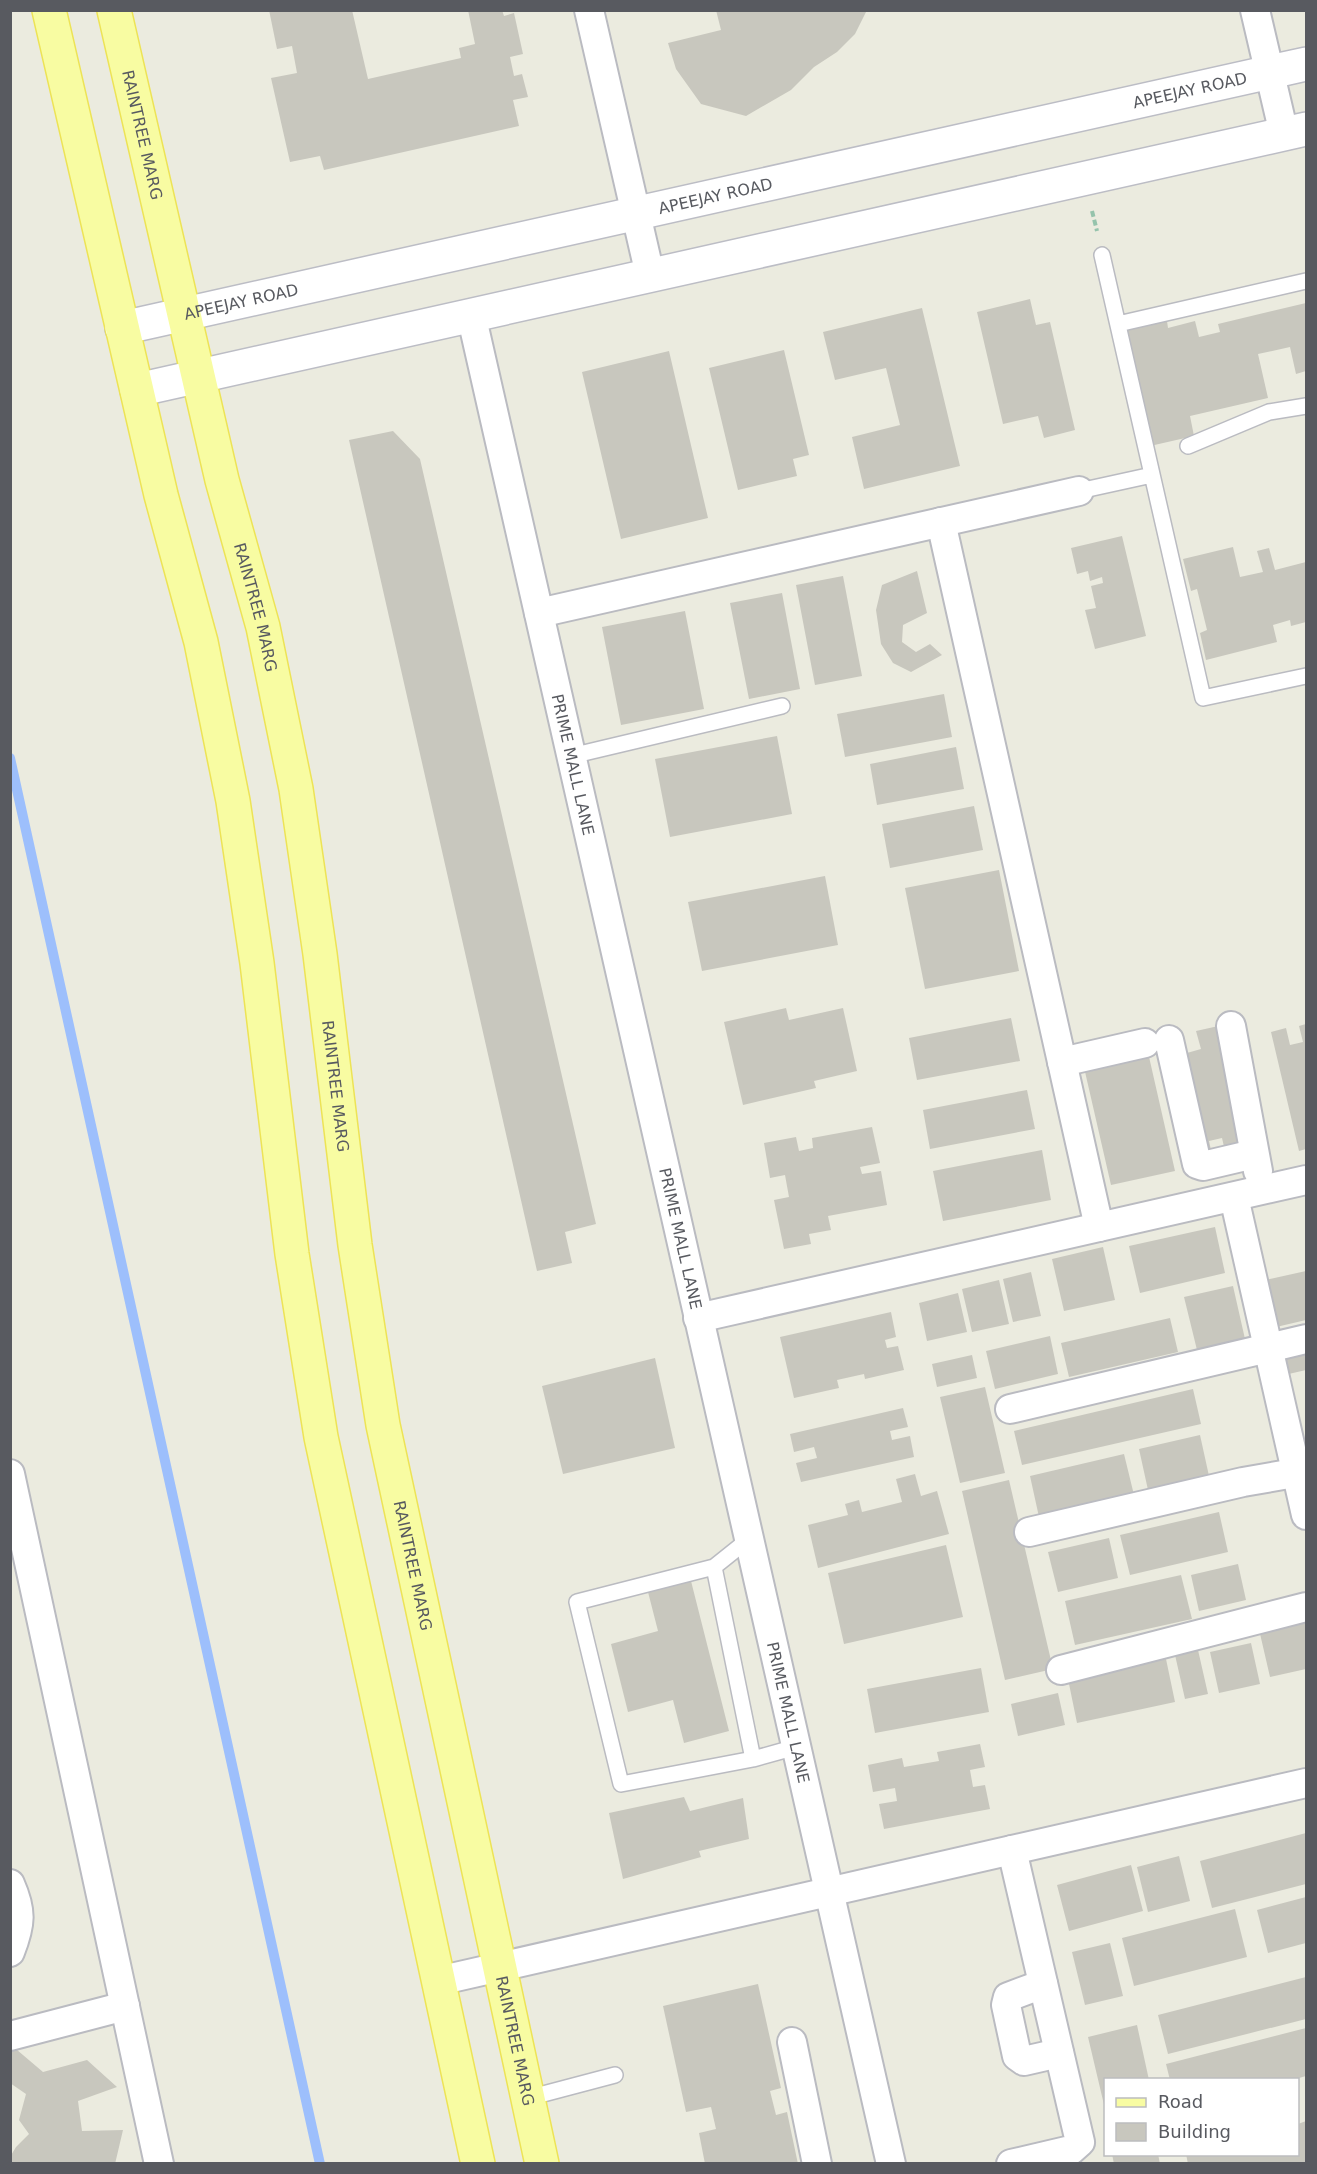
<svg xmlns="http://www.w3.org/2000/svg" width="1317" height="2174" viewBox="0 0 1317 2174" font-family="'DejaVu Sans',sans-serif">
<rect width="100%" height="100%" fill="#ebebdf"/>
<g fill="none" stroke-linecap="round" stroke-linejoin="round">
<path stroke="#9dbffc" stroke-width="10" d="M10,758L320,2164"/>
</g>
<path fill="#c8c7be" d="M269,10H352L368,79L461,58L459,48L475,44L468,10H502L504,16L514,13L523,54L510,57L514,76L522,74L528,97L513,100L519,126L324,170L320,156L290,162L271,78L297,73L292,46L277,49Z
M716,10H867L855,34L837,52L814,67L791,90L746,116L701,104L676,69L668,43L721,30Z
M1030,299L1036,325L1050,322L1075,430L1044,438L1038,416L1003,424L977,312Z
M1306,303V371L1296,374L1290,347L1258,354L1268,398L1190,416L1194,436L1150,446L1125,330L1167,321L1168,328L1195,321L1199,337L1220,332L1218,324Z
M922,308L960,466L864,489L852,437L900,425L886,368L835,380L823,332Z
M784,350L809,455L793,459L797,476L738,490L709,368Z
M669,351L708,518L621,539L582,372Z
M393,431L420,459L596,1224L565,1232L572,1263L537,1271L349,440Z
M1122,536L1146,636L1095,649L1085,610L1096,608L1091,586L1103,583L1102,577L1090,581L1088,571L1077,574L1071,548Z
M1233,547L1240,577L1263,572L1257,551L1269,548L1275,570L1306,562V622L1291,626L1290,620L1273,625L1277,642L1206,660L1200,633L1207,630L1197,589L1191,591L1183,559Z
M917,571L927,613L903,625L902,642L916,652L930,644L942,655L911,672L893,663L881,644L876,610L882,585Z
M843,576L862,676L815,685L796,585Z
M782,593L800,689L749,699L730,603Z
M685,611L704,709L621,725L602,627Z
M944,694L952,737L845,757L837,714Z
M777,736L792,814L670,837L655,759Z
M956,747L964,789L877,805L870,764Z
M974,806L983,850L890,868L882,824Z
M999,870L1019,971L925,989L905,888Z
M825,876L838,945L702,971L688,902Z
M786,1008L789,1020L843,1008L857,1071L814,1081L816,1088L743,1105L724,1022Z
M1011,1018L1020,1061L917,1080L909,1038Z
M1306,1024V1149L1299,1151L1271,1032L1286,1028L1290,1045L1303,1042L1299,1026Z
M1223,1025L1251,1146L1225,1151L1222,1138L1209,1141L1213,1159L1199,1160L1173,1035L1182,1033L1187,1053L1201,1049L1196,1031Z
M1147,1048L1175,1171L1111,1185L1083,1063Z
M1027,1090L1035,1129L930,1149L923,1110Z
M872,1127L880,1163L860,1167L862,1174L881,1171L887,1205L828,1216L831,1230L809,1234L811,1244L784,1249L774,1200L789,1197L785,1175L770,1178L764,1143L796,1137L799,1151L813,1148L812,1138Z
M1042,1150L1051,1200L943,1221L933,1171Z
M1215,1227L1225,1273L1140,1293L1129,1246Z
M1103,1247L1115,1300L1064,1311L1052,1259Z
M1306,1271V1320L1272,1328L1261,1281Z
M1031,1272L1041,1316L1013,1322L1003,1279Z
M999,1280L1009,1324L972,1332L962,1289Z
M1233,1286L1245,1339L1197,1350L1184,1297Z
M958,1293L967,1332L927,1341L919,1303Z
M891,1312L896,1337L885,1340L887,1348L898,1346L904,1370L865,1379L864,1374L837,1380L839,1388L794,1398L780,1337Z
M1170,1318L1178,1352L1069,1377L1061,1343Z
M1050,1336L1058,1374L995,1389L986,1351Z
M1306,1346V1370L1280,1376L1275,1353Z
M972,1355L977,1378L937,1387L932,1364Z
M655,1358L675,1448L563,1474L542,1386Z
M985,1387L1005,1473L960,1483L940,1397Z
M1193,1389L1201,1424L1022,1465L1014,1431Z
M903,1408L908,1427L890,1431L892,1440L910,1436L914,1457L801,1482L796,1463L817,1458L814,1447L794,1452L790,1434Z
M1200,1435L1209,1476L1148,1490L1139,1449Z
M1124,1454L1134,1495L1039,1517L1030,1476Z
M915,1474L921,1496L937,1491L949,1534L818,1568L808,1525L848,1515L845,1504L859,1500L862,1512L902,1502L896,1479Z
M1009,1480L1053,1669L1005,1680L962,1491Z
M1219,1512L1228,1552L1130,1575L1120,1535Z
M1109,1538L1118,1578L1058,1592L1048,1552Z
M946,1545L963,1617L844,1644L828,1573Z
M1238,1564L1246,1600L1199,1611L1191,1575Z
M1181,1575L1192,1619L1075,1645L1065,1601Z
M691,1581L729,1731L684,1743L673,1700L628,1712L611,1644L658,1631L648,1592Z
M1305,1614L1306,1622V1669L1270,1677L1258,1625Z
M1251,1643L1260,1684L1219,1693L1210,1652Z
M1198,1650L1208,1694L1185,1699L1175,1655Z
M1166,1659L1175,1702L1077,1723L1068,1679Z
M981,1668L989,1712L875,1733L867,1689Z
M1058,1693L1065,1725L1018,1736L1011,1704Z
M980,1744L985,1767L970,1770L973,1787L985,1785L990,1809L884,1829L879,1804L897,1801L895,1788L873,1792L868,1765L902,1758L904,1767L939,1761L937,1752Z
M684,1797L690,1811L743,1798L749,1839L699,1851L701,1857L623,1879L609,1813Z
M1306,1833V1884L1212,1908L1200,1861Z
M1179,1856L1190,1901L1148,1912L1137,1867Z
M1131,1865L1143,1911L1069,1931L1057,1885Z
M1306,1897V1943L1268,1953L1257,1910Z
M1235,1909L1247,1957L1134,1986L1122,1938Z
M1110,1943L1123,1996L1085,2005L1072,1952Z
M1306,1977V2019L1168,2054L1158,2015Z
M758,1984L781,2088L770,2091L776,2115L787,2112L798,2164H705L699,2133L716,2129L711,2107L686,2112L663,2006Z
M1137,2025L1149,2080H1106L1105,2109L1088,2037Z
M1306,2028V2076L1292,2080H1170L1166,2064Z
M10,2044L43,2072L87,2060L117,2087L78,2101L82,2131L123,2130L115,2164H10V2157L16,2147L29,2134L19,2120L26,2094L10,2083Z
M1306,2121V2164H1188L1186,2154H1298V2124Z
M1112,2154H1158L1160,2164H1114Z"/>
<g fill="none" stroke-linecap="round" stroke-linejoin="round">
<defs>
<path id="lane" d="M1102,255L1203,698L1306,676
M1118,324L1306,281
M1188,446L1269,412L1306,406
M1079,491L1152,475
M571,756L782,706
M749,1539L714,1567L753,1759
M714,1567L577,1602L621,1784L753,1759L796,1747
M528,2098L615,2075"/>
<g id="street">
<path d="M589,10L650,275"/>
<path d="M1255,10L1284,134"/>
<path id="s1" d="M471,314L891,2164"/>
<path d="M941,522L1099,1227"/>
<path d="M539,613L1079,491"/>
<path d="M1231,1026L1258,1171"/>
<path d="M1169,1040L1197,1164L1203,1166L1254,1154"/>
<path d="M1062,1062L1145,1043"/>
<path d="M1234,1197L1306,1515"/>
<path d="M698,1318L1306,1180"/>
<path d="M1010,1409L1306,1339"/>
<path d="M10,1474L159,2164"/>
<path d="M1029,1532L1243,1482L1306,1471"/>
<path d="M1061,1670L1306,1607"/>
<path d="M10,1884C22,1911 21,1924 10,1952"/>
<path d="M438,1981L1306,1783"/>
<path d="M1043,1984L1008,1997L1006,2005L1017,2056L1024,2061L1059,2053"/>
<path d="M10,2036L125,2006"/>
<path d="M792,2042L817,2164"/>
<path d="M1011,2164L1071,2150L1080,2142L1012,1850"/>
</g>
<g id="secondary">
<path id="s2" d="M122,328L1306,64"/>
<path d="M137,390L1306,129"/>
</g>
<g id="primary">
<path d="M49,10L161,495L201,642L233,801L257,963L292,1254L321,1437L478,2164"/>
<path id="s3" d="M114,10L222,480L263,627L296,789L320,954L355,1245L383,1425L542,2164"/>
</g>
</defs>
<use href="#lane" stroke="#babbc1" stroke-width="18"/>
<use href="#street" stroke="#babbc1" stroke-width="32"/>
<use href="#secondary" stroke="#bcbdc5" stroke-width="36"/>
<use href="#primary" stroke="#ede356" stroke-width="36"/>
<path stroke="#95c3ac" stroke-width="4" stroke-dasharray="6 3" stroke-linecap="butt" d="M1092,211L1097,231"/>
<use href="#lane" stroke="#fff" stroke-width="15"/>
<use href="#street" stroke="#fff" stroke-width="28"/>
<use href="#secondary" stroke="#fff" stroke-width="33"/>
<use href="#primary" stroke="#f8fca2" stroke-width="33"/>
</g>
<g text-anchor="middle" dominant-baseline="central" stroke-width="5" stroke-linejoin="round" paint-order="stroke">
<g font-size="16" fill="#585a60" stroke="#fff">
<text stroke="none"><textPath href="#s2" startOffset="1094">APEEJAY ROAD</textPath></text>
<text stroke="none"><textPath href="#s3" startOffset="128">RAINTREE MARG</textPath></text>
<text stroke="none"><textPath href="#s2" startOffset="608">APEEJAY ROAD</textPath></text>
<text stroke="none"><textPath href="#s2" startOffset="122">APEEJAY ROAD</textPath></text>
<text stroke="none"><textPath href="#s3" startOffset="614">RAINTREE MARG</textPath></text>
<text stroke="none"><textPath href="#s1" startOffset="462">PRIME MALL LANE</textPath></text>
<text stroke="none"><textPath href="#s3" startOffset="1100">RAINTREE MARG</textPath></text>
<text stroke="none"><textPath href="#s1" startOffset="948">PRIME MALL LANE</textPath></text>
<text stroke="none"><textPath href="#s3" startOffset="1586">RAINTREE MARG</textPath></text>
<text stroke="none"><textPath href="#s1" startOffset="1434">PRIME MALL LANE</textPath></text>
<text stroke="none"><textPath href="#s3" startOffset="2072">RAINTREE MARG</textPath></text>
</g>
</g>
<rect width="1317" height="2174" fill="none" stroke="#585a60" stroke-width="24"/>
<rect x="1104" y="2078" width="195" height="78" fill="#ffffff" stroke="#bcbdbf" stroke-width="1.5"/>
<rect x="1116" y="2098" width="30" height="9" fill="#f8fca2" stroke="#bcbdbf" stroke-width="1.5"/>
<text x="1158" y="2108" font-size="18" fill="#585a60">Road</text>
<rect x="1116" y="2123" width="30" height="18" fill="#c8c7be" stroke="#bcbdbf" stroke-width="1.5"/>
<text x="1158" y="2138" font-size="18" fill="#585a60">Building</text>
</svg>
